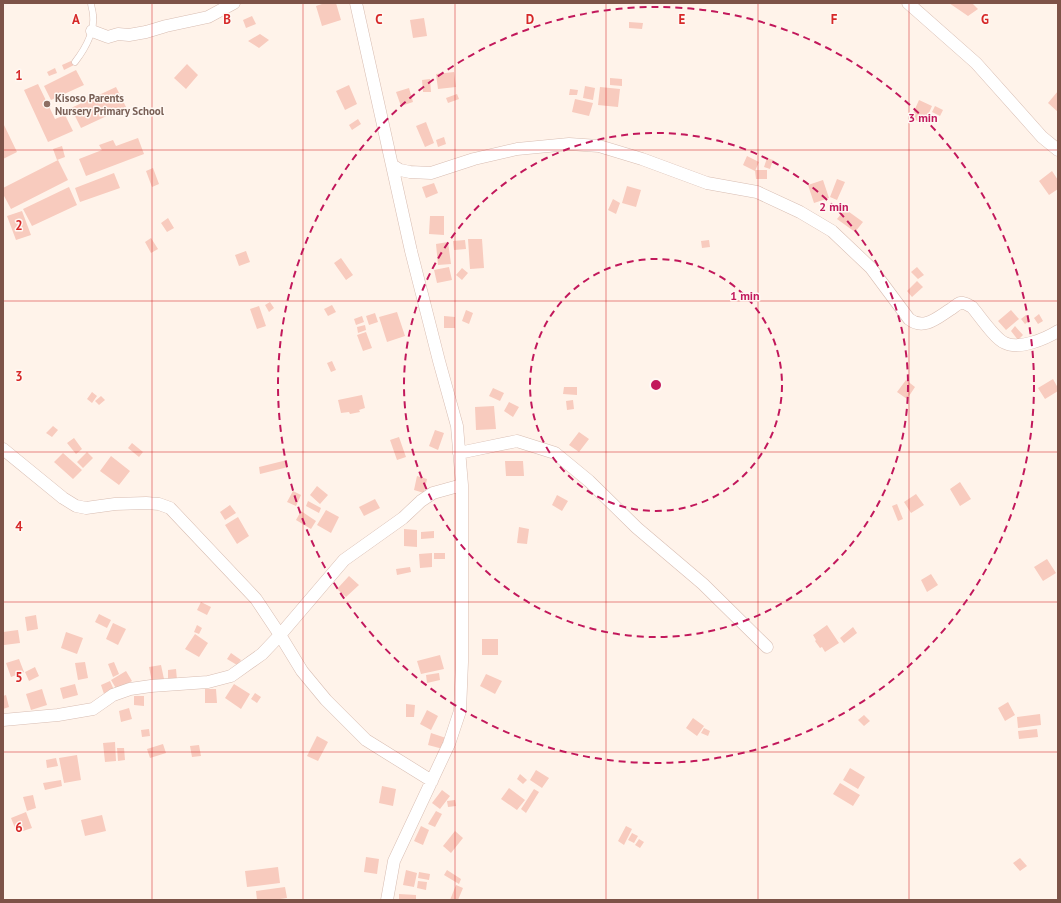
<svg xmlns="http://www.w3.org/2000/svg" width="1061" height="903" viewBox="0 0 1061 903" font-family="'PT Sans',sans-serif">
<rect width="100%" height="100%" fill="#fff3ea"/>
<path fill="#f8cbbe" d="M325,3H336L341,20L322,26L316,6Z
M949,3H972L978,9L968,16Z
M252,16L256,24L246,28L243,20Z
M424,18L427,36L413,38L410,20Z
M629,22L643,23L642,29L629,28Z
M260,34L269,40L259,48L248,41Z
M71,61L74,65L64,70L62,65Z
M187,64L198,75L186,89L174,78Z
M55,68L57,73L49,76L47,72Z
M76,70L84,85L51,100L44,86Z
M454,72L456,87L438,89L436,74Z
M610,78L622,79V86L610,85Z
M430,79L431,92H423L422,80Z
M38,84L55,119L65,115L73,131L48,142L24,90Z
M349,85L357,104L345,110L336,91Z
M585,86L595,88L593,100L583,98Z
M116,87L126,107L81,128L71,108Z
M600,87L620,89L618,107L598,105Z
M409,88L413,102L401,106L396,92Z
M570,89L578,90L577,95H569Z
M1058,91V112L1048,103Z
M457,94L459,99L448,103L446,98Z
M575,99L593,103L589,116L572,112Z
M919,100L932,106L924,124L911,118Z
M935,106L943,110L940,116L932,112Z
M358,119L361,124L352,130L349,125Z
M426,122L434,143L425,147L416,126Z
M3,125H4L17,152L3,159Z
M444,137L446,144L438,147L436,140Z
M138,138L144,154L86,176L79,159L102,150L99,145L113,140L116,146Z
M62,146L65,157L57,160L53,149Z
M747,156L759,162L755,171L743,165Z
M767,158L773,160L770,169L764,167Z
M58,160L68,180L11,209L3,194V188Z
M153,168L159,184L152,187L146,171Z
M755,170H767V179H756Z
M1052,171L1058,180V189L1049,195L1039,181Z
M114,173L120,188L80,202L75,188Z
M837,179L845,182L837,200L830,197Z
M823,180L829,198L814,203L808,185Z
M434,183L438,193L426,198L422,187Z
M627,186L641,190L636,207L622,203Z
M69,187L77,205L32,226L23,209Z
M613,199L620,203L616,214L608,210Z
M845,209L863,222L855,232L837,219Z
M22,211L31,235L16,240L7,216Z
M430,216H444V235L429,234Z
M168,218L174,228L167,232L161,223Z
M151,238L158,249L151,253L145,242Z
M468,239H482L484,268L470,269Z
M465,240L466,249L454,250L453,241Z
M709,240L710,247L702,248L701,241Z
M448,242L451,264L438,265L436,244Z
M246,251L250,262L239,266L235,255Z
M341,258L353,275L346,280L334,263Z
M449,267L452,280L437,283L434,270Z
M917,267L924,275L918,279L911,272Z
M462,268L468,273L462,280L456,275Z
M917,281L923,287L912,297L907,291Z
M270,302L274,308L269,312L265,305Z
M332,305L336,312L328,316L324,309Z
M259,306L266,326L257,329L250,309Z
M466,310L473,313L469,324L462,321Z
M1011,310L1019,319L1006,330L998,321Z
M397,312L405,336L387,342L379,317Z
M375,313L378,322L369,325L366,316Z
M1039,314L1043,321L1038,324L1034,318Z
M1026,315L1030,320L1025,324L1021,319Z
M362,316L364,322L356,325L354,319Z
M444,316L455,317V328H444Z
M365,325L366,330L358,333L357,327Z
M1015,326L1023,335L1018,340L1011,331Z
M366,332L372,348L363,351L357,335Z
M332,361L336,370L331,372L327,363Z
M1053,379L1058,388V391L1045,399L1038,388Z
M906,380L915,387L907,399L897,392Z
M564,387H577V395L563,394Z
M493,388L504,393L500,401L489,396Z
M92,392L97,396L92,403L87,399Z
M362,395L365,408L359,410L360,412L350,414L349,412L341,413L338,400Z
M101,396L105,400L99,405L95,401Z
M573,400L574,409L567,410L566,401Z
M509,402L519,407L513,417L504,411Z
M494,406L496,429L476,430L475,407Z
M53,426L58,430L52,437L46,433Z
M435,430L444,433L438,450L429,446Z
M579,432L589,439L579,452L569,445Z
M399,437L406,457L397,460L390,440Z
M74,438L82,449L76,454L67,443Z
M132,443L143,452L139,457L128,448Z
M87,452L93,458L83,468L77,462Z
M63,453L82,470L73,479L54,462Z
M111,456L130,471L119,485L100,471Z
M287,460L288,467L260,474L259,467Z
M505,461H523L524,476H506Z
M417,476L427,479L424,493L414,490Z
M960,482L971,499L960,506L950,489Z
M317,486L328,495L320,504L310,495Z
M293,491L301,495L296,506L287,502Z
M916,494L924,505L911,513L904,502Z
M557,495L568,501L562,511L552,505Z
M375,499L380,508L364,516L359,507Z
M308,501L321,508L319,513L306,506Z
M897,504L903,519L898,521L892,506Z
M230,505L236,513L225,520L220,512Z
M326,510L339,517L331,533L317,525Z
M301,511L316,521L311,529L296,520Z
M238,517L249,536L237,544L225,525Z
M519,527L529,529L527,544L517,543Z
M404,529L417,530V547L404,546Z
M434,531V538L421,539V532Z
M432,553V567L420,568L419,554Z
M434,553H445V559H434Z
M1047,559L1056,573L1043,581L1034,567Z
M410,567L411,572L397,575L396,569Z
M931,574L938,585L927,592L921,580Z
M349,576L359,585L346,597L337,589Z
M201,602L211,607L207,615L197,610Z
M99,614L111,620L107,628L95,622Z
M36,615L38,629L27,631L25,617Z
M113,623L126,629L118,645L106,639Z
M197,625L202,628L199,634L194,632Z
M827,625L839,643L825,652L822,647L820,648L815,641L816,640L813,635Z
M853,627L857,633L844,643L840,638Z
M18,630L20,643L4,645L3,632Z
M66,632L83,638L77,654L61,648Z
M195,634L208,643L199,657L185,649Z
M482,639H498V655H482Z
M231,653L241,660L237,665L227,659Z
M440,655L444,669L421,674L417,661Z
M19,659L24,672L11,677L6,663Z
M85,662L88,678L78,680L75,663Z
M114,662L119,674L113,677L108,664Z
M161,665L164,679L152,682L149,667Z
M35,667L39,676L29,681L25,672Z
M176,669L177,680H168V670Z
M126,671L132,681L117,690L111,680Z
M439,673L440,680L427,683L426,675Z
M486,674L502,681L495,694L480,686Z
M110,681L114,690L104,694L101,685Z
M75,684L78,695L63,699L60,688Z
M234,684L250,694L241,709L225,698Z
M42,689L47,705L31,710L26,694Z
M205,689H216L217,703H205Z
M255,693L261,697L257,703L251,699Z
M6,695L9,707L3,709V696Z
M134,696H144V706L134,705Z
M1008,702L1015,715L1005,721L998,708Z
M406,704L415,705L414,717H406Z
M129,708L132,719L121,722L119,711Z
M427,710L438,716L431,730L420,724Z
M1040,714L1041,725L1018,728L1017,717Z
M864,715L870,721L864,726L858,720Z
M693,718L704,726L697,736L686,728Z
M704,728L710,731L708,736L701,733Z
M149,729L150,736L142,737L141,730Z
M1037,729L1038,737L1019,739L1018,731Z
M431,733L446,738L443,749L428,745Z
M317,736L328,742L318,761L307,756Z
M115,742L116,761L105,762L103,743Z
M163,744L166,753L150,758L147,749Z
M199,745L201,756L192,757L190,746Z
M117,748H124L125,760L118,761Z
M77,755L81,780L64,783L59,758Z
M56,758L58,766L47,768L46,760Z
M850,768L865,777L858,789L843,780Z
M536,770L549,778L542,788L530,780Z
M520,774L527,780L523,784L517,779Z
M61,780L62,786L45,790L43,783Z
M840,783L860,795L853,806L833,794Z
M382,786L396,789L393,806L379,803Z
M509,788L525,800L517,810L501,799Z
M534,789L539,792L526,813L521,809Z
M442,790L450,796L440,809L432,803Z
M33,795L36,808L27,811L23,797Z
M455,800L456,806L448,807L447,801Z
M436,811L442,814L435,827L428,824Z
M26,812L32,828L17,833L11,818Z
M102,815L106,831L85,836L81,820Z
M421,826L429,830L423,845L414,841Z
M626,826L632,829L624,845L618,841Z
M455,831L463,838L451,853L443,846Z
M632,833L638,836L634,843L628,840Z
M639,839L644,842L640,848L635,845Z
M366,857L379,859L377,874L364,872Z
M1020,858L1027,866L1020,871L1013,863Z
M278,867L280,883L247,887L245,871Z
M406,870L417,873L414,887L403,885Z
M447,870L461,879L459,884L444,875Z
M419,872L430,874L429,880L418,878Z
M418,881L427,882L426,890L417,888Z
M456,885L463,888L458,900H450Z
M285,887L287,898L273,900H257L256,891Z
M399,894L416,895V900H399Z"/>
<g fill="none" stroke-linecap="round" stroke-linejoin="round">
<defs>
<path id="lane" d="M75,62C85,49 95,33 93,15C93,11 91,7 91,3"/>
<path id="street" d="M356,3L411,251L439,361L457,426L462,485V662L460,711L449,744L394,861L387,900
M908,3L976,63L1042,137L1058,150
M92,31L108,37L118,34L129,35L146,32L166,26L208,17L234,3
M392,165L400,170L410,172L431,173L474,159L517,149L569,144L599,146L642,159L707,183L757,192L800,212L832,231L871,268L909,319C924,331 938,317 951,309C954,307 957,304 960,303C964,302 968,305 972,307C979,315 995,339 1005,343C1019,350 1045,339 1058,331
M3,449L63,498L76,506L86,508L115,504L146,503L159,504L170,508L256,599L280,635L262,654L231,676L208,682L151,686L130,689L113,695L93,709L58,715L3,720
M459,453L517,441L555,453L589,481L637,528L703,584L767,647
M432,781L366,740L326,700L302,671L280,635L344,560L403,518L421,501L433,493L462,485"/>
</defs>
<use href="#lane" stroke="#d8bdb2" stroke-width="7"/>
<use href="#street" stroke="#d8bdb2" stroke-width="13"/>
<use href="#lane" stroke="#fff" stroke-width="6"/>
<use href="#street" stroke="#fff" stroke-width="12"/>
</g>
<path fill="none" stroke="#d62828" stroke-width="1" stroke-opacity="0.55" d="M152,3V900M303,3V900M455,3V900M606,3V900M758,3V900M909,3V900M3,150H1058M3,301H1058M3,452H1058M3,602H1058M3,752H1058"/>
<g fill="none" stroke="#c2185b" stroke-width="2" stroke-dasharray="7 5">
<circle cx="656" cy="385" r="126"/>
<circle cx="656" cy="385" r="252"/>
<circle cx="656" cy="385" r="378"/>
</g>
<circle fill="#8d6e63" stroke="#fff8f3" stroke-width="1.5" cx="47" cy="104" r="4"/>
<g text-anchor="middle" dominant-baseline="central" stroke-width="3" stroke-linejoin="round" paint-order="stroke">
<g font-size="11" font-weight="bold" fill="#785e54" stroke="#fff8f3" text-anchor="start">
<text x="55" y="98">Kisoso Parents<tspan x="55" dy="13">Nursery Primary School</tspan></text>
</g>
</g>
<g font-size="13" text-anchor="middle" font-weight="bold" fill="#d62828" stroke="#fff8f3" stroke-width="3" stroke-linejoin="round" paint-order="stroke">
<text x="76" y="24">A</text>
<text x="227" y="24">B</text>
<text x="379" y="24">C</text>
<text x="530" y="24">D</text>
<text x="682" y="24">E</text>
<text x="834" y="24">F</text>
<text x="985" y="24">G</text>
<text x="19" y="80">1</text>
<text x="19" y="230">2</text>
<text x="19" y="381">3</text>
<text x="19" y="531">4</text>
<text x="19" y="682">5</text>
<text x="19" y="832">6</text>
</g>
<circle cx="656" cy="385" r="6" fill="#c2185b" stroke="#fff8f3" stroke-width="2"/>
<g font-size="12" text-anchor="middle" font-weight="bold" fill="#c2185b" stroke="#fff8f3" stroke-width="3" stroke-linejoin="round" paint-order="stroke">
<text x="923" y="122">3 min</text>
<text x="834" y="211">2 min</text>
<text x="745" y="300">1 min</text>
</g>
<rect width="1061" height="903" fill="none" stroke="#7e5348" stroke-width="8"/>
</svg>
